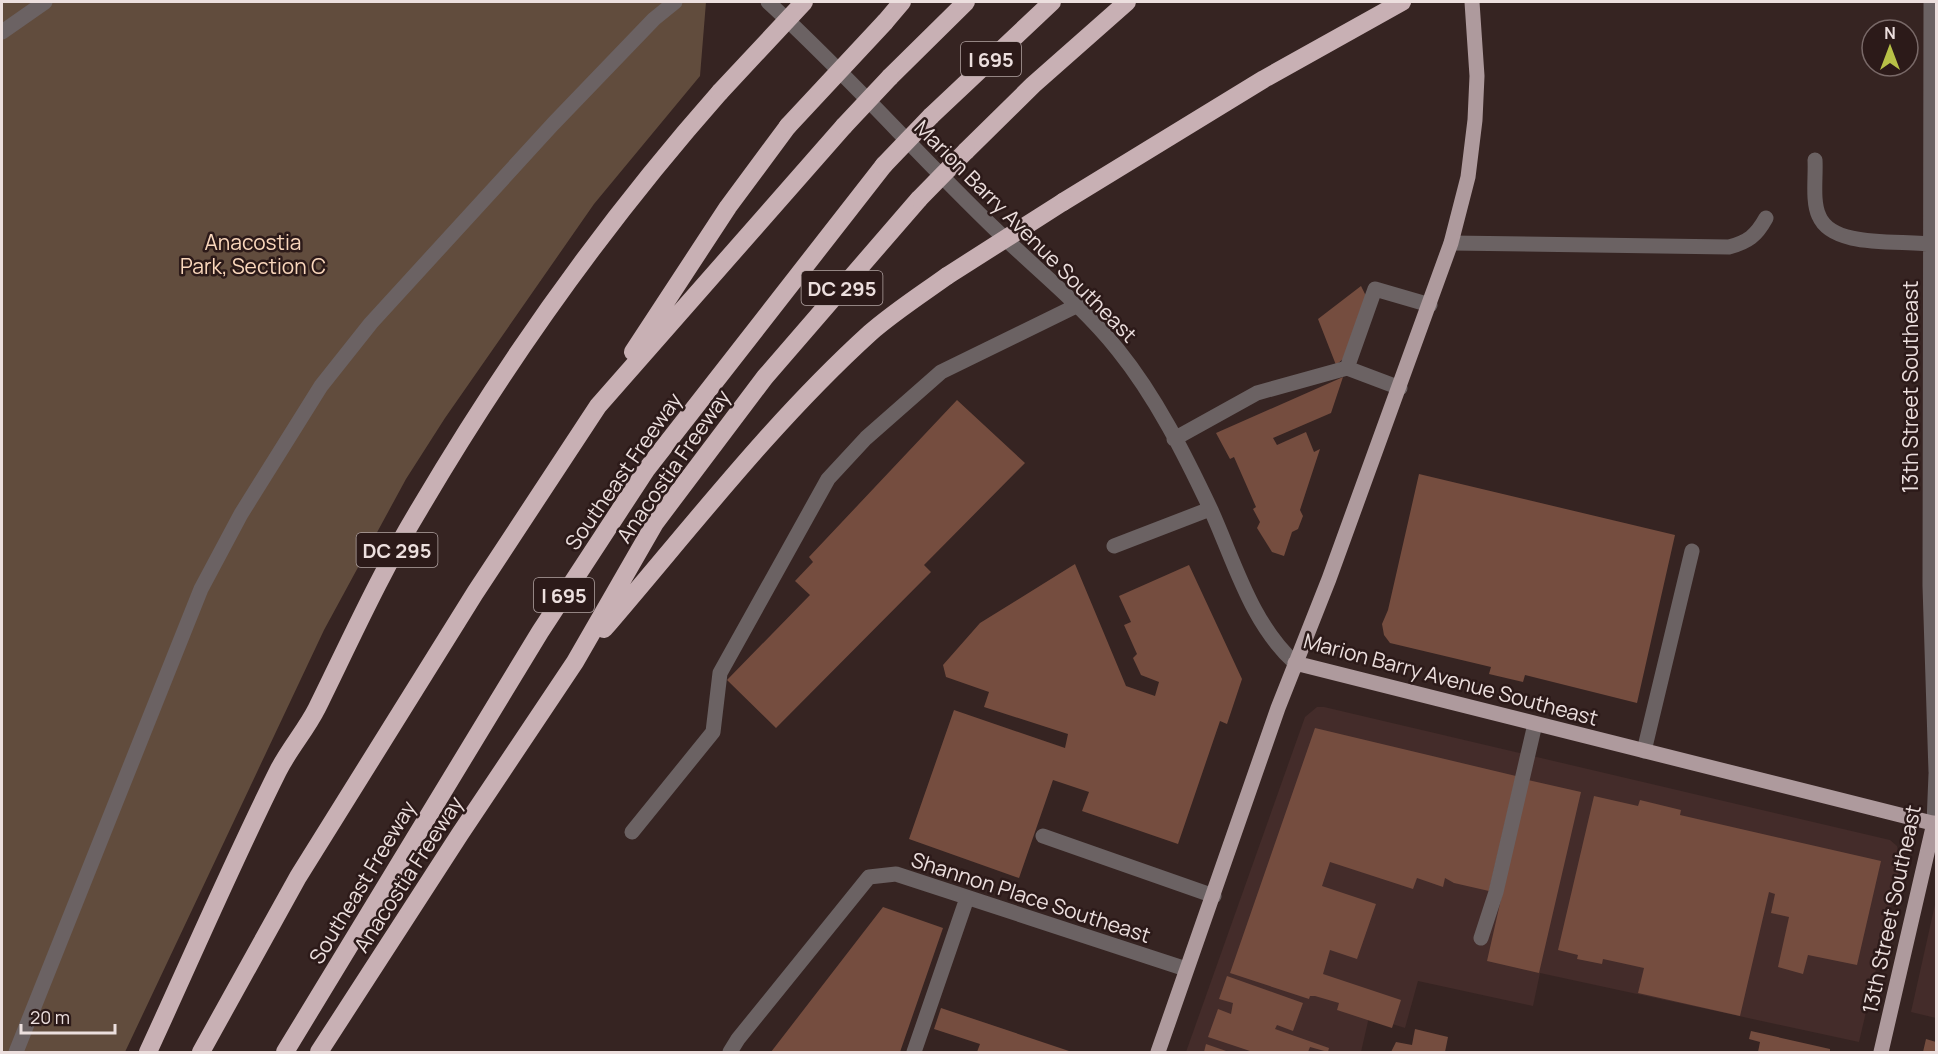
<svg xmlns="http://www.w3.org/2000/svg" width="1938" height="1054" viewBox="0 0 1938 1054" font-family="Manrope,sans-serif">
<rect width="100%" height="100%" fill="#362422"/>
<path fill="#442c2a" d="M1317,707H1324L1890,840L1897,846L1901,862L1859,1042L1540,973L1533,1006L1418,981L1405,1028L1369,1017L1361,1052H1186L1305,717Z
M1936,900V1018L1911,1012Z"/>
<path fill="#614c3d" d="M2,2H706L700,76L594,204L445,418L406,479L324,630L125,1052H2Z"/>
<path fill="#754d3f" d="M1361,286L1366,296L1343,359L1336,365L1318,319Z
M1343,377L1331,413L1273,438L1277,445L1306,432L1314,452L1320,449L1300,510L1303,516L1298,529L1292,532L1284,556L1272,552L1257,528L1260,522L1253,509L1256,507L1234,457L1230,459L1216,433Z
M957,400L1025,463L924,565L931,572L776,728L727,680L810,595L795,581L813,562L809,557Z
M1419,474L1675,535L1637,703L1525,675L1523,682L1489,674L1491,667L1390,643L1384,635L1382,624L1388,610Z
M1075,564L1126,686L1155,696L1159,682L1141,675L1133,658L1137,654L1124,625L1131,622L1119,596L1189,565L1242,679L1227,724L1220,721L1178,844L1082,811L1089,792L1053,780L1019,878L909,839L954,710L1065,748L1068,734L984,707L989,692L946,677L943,665L980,623Z
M1315,728L1516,776L1489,891L1454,883L1445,878L1443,887L1417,878L1413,889L1330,862L1322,886L1376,904L1357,959L1330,950L1323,974L1401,1000L1392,1028L1337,1010L1339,1003L1315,996H1310L1309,999L1230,973Z
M1528,780L1581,792L1539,973L1487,961Z
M1594,796L1638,806L1640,800L1681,810L1680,815L1881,861L1857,965L1808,955L1803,974L1778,967L1789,917L1771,913L1775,894L1769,892L1740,1016L1638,993L1644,968L1603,959L1602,964L1577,959L1578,955L1558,950Z
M883,907L943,928L900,1052H771Z
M1227,976L1303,1003L1293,1031L1277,1025L1275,1029L1329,1048L1328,1052L1310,1047L1308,1052H1253L1208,1037L1218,1009L1231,1014L1233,1003L1219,999Z
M941,1008L1072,1052H977L980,1044L934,1029Z
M1415,1029L1448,1037L1445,1052H1391L1396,1042L1412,1045Z
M1751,1031L1830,1049V1052H1758L1760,1042L1749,1039Z
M1926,1039L1936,1042V1052H1923Z
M1206,1044L1229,1052H1204Z"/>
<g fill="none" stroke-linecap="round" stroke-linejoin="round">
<path stroke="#6b6263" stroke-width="15" d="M768,2C847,74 918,155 995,229C1036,269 1082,305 1118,350C1156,397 1185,455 1211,510C1235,563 1251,623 1295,663
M1931,2L1930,586L1936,772
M2,32L45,2
M1815,160C1816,177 1812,201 1819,216C1833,250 1905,239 1936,245
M1451,243L1729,247C1748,242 1756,236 1766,218
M1347,368L1375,289L1430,305
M1174,439L1257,393L1347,368L1400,388
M1114,546L1210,509
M1644,751L1692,551
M1934,823L1936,774
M632,832L713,732L720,673L828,479L866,438L941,372L1076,306
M1043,836L1214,896
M1481,938L1496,892L1535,724
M16,1052L201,589L241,514L321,386L371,323L553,124L654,19L675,2
M730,1052L738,1039L869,877L896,874L1186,969
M914,1052L967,898"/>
<path stroke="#ae9a9d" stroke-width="15" d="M1295,663L1936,824
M1158,1052L1278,708L1329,579L1451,243L1468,177L1475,120L1477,76L1472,2
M1881,1052L1934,823"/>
<path stroke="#c8b0b4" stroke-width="18" d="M885,22L902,2
M890,77L966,2
M931,116L1052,2
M966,151L1033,85L1127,2
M1063,202L1264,79L1402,2
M633,352L728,207L788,126
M604,629C690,529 772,422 870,333C894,312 922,294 947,276
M148,1052C191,959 232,863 278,771C289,749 306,730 317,708C350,641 381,572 420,508C507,360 606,221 720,92
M201,1052L298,877L475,593L598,406L844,126
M285,1052L540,632L646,470L884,165
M319,1052L460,834L575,662L655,523L765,377L919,199"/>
<path stroke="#c8b0b4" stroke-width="18" d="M720,92L804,2
M788,126L885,22
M844,126L890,77
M884,165L931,116
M919,199L966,151
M947,276L1063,202"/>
</g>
<g text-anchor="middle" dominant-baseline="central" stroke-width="5" stroke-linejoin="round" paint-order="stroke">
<g fill="#2c1a19" stroke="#b2a4a3" stroke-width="1.5">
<rect x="961" y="42" width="60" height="34" rx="4.5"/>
<rect x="801.5" y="271" width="81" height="34" rx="4.5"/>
<rect x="356.5" y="533" width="81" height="34" rx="4.5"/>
<rect x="534" y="578" width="60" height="34" rx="4.5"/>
</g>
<g font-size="20" font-weight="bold" fill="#ecdfde">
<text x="991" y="59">I 695</text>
<text x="842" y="288">DC 295</text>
<text x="397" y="550">DC 295</text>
<text x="564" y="595">I 695</text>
</g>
<g font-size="21" fill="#ecdfde" stroke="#2c1a19">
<text transform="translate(1026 231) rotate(45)">Marion Barry Avenue Southeast</text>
<text transform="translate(1910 387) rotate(-90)">13th Street Southeast</text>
<text transform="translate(673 466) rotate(-55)">Anacostia Freeway</text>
<text transform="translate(623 471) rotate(-55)">Southeast Freeway</text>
<text transform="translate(1451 679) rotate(15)">Marion Barry Avenue Southeast</text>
<text transform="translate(408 874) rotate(-57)">Anacostia Freeway</text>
<text transform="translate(362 882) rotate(-59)">Southeast Freeway</text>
<text transform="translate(1031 897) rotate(18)">Shannon Place Southeast</text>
<text transform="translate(1891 909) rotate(-78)">13th Street Southeast</text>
</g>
<g font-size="21" fill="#fad7bc" stroke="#2c1a19">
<text x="253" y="242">Anacostia<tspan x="253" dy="24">Park, Section C</tspan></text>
</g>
</g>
<rect width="1938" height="1054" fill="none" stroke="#ecdfde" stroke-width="6"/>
<g transform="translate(1890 48)"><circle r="28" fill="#2c1a19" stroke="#796968" stroke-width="1.5"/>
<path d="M0-4.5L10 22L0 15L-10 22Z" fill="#b8c147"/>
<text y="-9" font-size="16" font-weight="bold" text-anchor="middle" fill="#ecdfde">N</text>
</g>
<path d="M21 1024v9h94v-9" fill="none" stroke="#ecdfde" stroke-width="3"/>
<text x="30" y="1024" font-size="18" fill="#ecdfde" stroke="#2c1a19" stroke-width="4.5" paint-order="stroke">20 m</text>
</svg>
